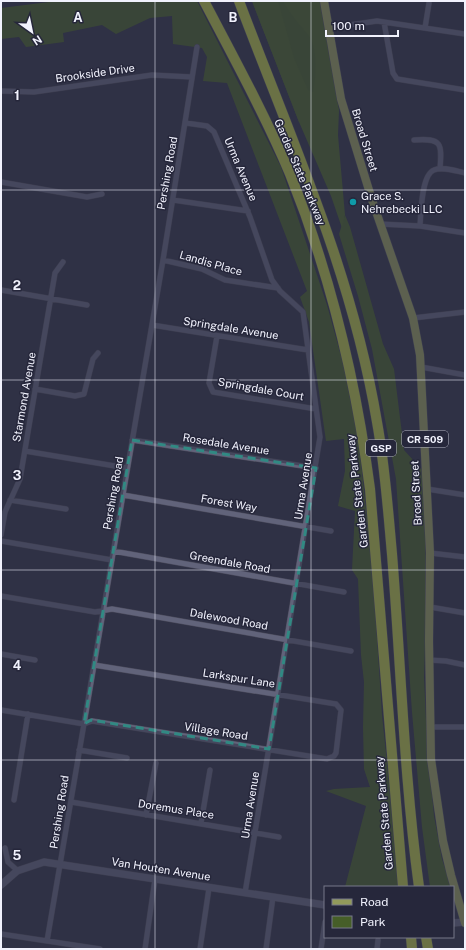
<svg xmlns="http://www.w3.org/2000/svg" width="466" height="950" viewBox="0 0 466 950" font-family="'Public Sans',sans-serif">
<rect width="100%" height="100%" fill="#2f3145"/>
<path fill="#465e28" d="M57,1H197L281,167L327,305L343,363L359,442L373,576L382,715L400,887H345L366,806L326,791L334,789L370,787L364,769L363,727L364,682L361,655L358,579L352,570L355,511L338,506L345,471L344,439L326,441L309,322L300,297L307,291L227,83L203,81L207,57L202,48L173,44L172,16L150,18L116,34L102,25L63,33L64,42L26,47L19,37L1,39V8Z
M252,1H320L339,111L299,122Z
M345,215L350,227L383,344L394,369L404,450L423,471L427,589L424,677L427,741L434,816L442,859L451,887H430L422,827L412,712L396,479L372,349L358,296L339,234Z"/>
<path fill="#496229" d="M252,1H278L294,58L308,90L313,92C316,77 318,49 309,36C300,25 291,15 284,3V1H320L339,111L338,135L345,215L342,228L331,196L299,122Z"/>
<g fill="none" stroke-linecap="round" stroke-linejoin="round">
<defs>
<path id="minor" d="M384,22L393,73L397,79L465,90
M329,28L377,21L465,34
M425,28L429,3
M1,91L34,92L152,75L192,77
M186,123L207,126L214,132L250,217L272,280L280,291L303,312L320,437L245,893
M414,140C442,138 442,143 440,169
M1,182L87,197L102,194
M173,200L248,211
M380,224L420,226L465,233
M420,226C421,214 421,175 434,170C442,166 456,171 465,173
M163,260L202,269L225,280L278,288
M1,290L87,305
M413,318L465,312
M152,325L308,350
M217,336L209,383L213,392L316,409
M421,367L465,375
M35,389L75,396L84,394L93,359L98,353
M132,440L316,468
M25,451L127,468
M427,489L465,495
M123,495L331,531
M10,500L66,509
M1,535L5,512L20,479L55,273L63,262
M1,541L112,560
M113,551L344,592
M430,553L465,557
M1,596L95,612L112,609L351,651
M430,607L465,613
M1,654L35,660
M429,660L446,661L465,665
M1,710L84,724L92,721L327,759L334,756L336,753L341,710L336,704L94,665
M430,727H465
M79,750L127,758
M14,800L28,714
M71,802L279,837
M146,815L156,763
M201,823L210,770
M5,848L8,862L18,871
M1,934L100,949
M47,941L163,260L197,47
M145,949L155,879
M200,949L209,888
M266,949L273,897
M321,949L325,922
M377,949L378,940"/>
<path id="secondary" d="M1,885L17,871L44,862L325,905
M453,923L465,922"/>
<path id="primary" d="M324,1L341,99L372,200L413,318L420,355L430,553L429,641L431,759L443,841L451,875L465,923"/>
<path id="motorway" d="M204,1C234,58 265,115 290,174C331,276 356,381 370,489L403,887
M239,1C292,142 352,272 377,422C385,466 388,510 392,554C401,665 404,777 419,887
M411,937L412,949
M426,937L428,949"/>
</defs>
<use href="#minor" stroke="#4c4c5d" stroke-width="6"/>
<use href="#secondary" stroke="#4c4c5d" stroke-width="8"/>
<use href="#primary" stroke="#4c4c5d" stroke-width="9"/>
<use href="#motorway" stroke="#4c4c5d" stroke-width="11"/>
<use href="#minor" stroke="#61637a" stroke-width="5"/>
<use href="#secondary" stroke="#61637a" stroke-width="7"/>
<use href="#primary" stroke="#929a5b" stroke-width="8"/>
<use href="#motorway" stroke="#b2be46" stroke-width="10"/>
</g>
<path d="M0 0H466V950H0ZM132,440L316,468L269,749L91,720L84,724Z" fill="#2f3145" fill-opacity=".55" fill-rule="evenodd"/>
<path fill="none" stroke="#318983" stroke-width="3" stroke-dasharray="8 5" stroke-linejoin="round" d="M132,440L316,468L269,749L91,720L84,724Z"/>
<path fill="none" stroke="#f1f2fd" stroke-width="1" stroke-opacity="0.55" d="M155,1V949M311,1V949M1,190H465M1,380H465M1,570H465M1,760H465"/>
<circle fill="#0f9aa8" stroke="#26273b" stroke-width="1.5" cx="353" cy="202" r="4"/>
<g text-anchor="middle" dominant-baseline="central" stroke-width="3" stroke-linejoin="round" paint-order="stroke">
<g fill="#26273b" stroke="#b4b5c3" stroke-width="1">
<rect x="402" y="431" width="46" height="16" rx="3"/>
<rect x="366" y="440" width="30" height="16" rx="3"/>
</g>
<g font-size="10" font-weight="bold" fill="#f1f2fd">
<text x="425" y="439">CR 509</text>
<text x="381" y="448">GSP</text>
</g>
<g font-size="11" fill="#f1f2fd" stroke="#26273b">
<text transform="translate(95 73) rotate(-8)">Brookside Drive</text>
<text transform="translate(365 140) rotate(73)">Broad Street</text>
<text transform="translate(241 169) rotate(67)">Urma Avenue</text>
<text transform="translate(300 172) rotate(67)">Garden State Parkway</text>
<text transform="translate(167 173) rotate(-80)">Pershing Road</text>
<text transform="translate(211 263) rotate(16)">Landis Place</text>
<text transform="translate(231 328) rotate(9)">Springdale Avenue</text>
<text transform="translate(261 389) rotate(10)">Springdale Court</text>
<text transform="translate(24 397) rotate(-80)">Starmond Avenue</text>
<text transform="translate(226 444) rotate(9)">Rosedale Avenue</text>
<text transform="translate(303 486) rotate(-81)">Urma Avenue</text>
<text transform="translate(357 491) rotate(-97)">Garden State Parkway</text>
<text transform="translate(113 493) rotate(-80)">Pershing Road</text>
<text transform="translate(416 493) rotate(-93)">Broad Street</text>
<text transform="translate(229 503) rotate(10)">Forest Way</text>
<text transform="translate(230 562) rotate(10)">Greendale Road</text>
<text transform="translate(229 619) rotate(10)">Dalewood Road</text>
<text transform="translate(239 678) rotate(9)">Larkspur Lane</text>
<text transform="translate(216 731) rotate(9)">Village Road</text>
<text transform="translate(250 805) rotate(-81)">Urma Avenue</text>
<text transform="translate(176 809) rotate(9)">Doremus Place</text>
<text transform="translate(59 812) rotate(-81)">Pershing Road</text>
<text transform="translate(384 813) rotate(-95)">Garden State Parkway</text>
<text transform="translate(161 869) rotate(9)">Van Houten Avenue</text>
</g>
<g font-size="11" fill="#f1f2fd" stroke="#26273b" text-anchor="start">
<text x="361" y="196">Grace S.<tspan x="361" dy="13">Nehrebecki LLC</tspan></text>
</g>
</g>
<g font-size="13" text-anchor="middle" font-weight="bold" fill="#f1f2fd" stroke="#26273b" stroke-width="3" stroke-linejoin="round" paint-order="stroke">
<text x="78" y="22">A</text>
<text x="233" y="22">B</text>
<text x="17" y="100">1</text>
<text x="17" y="290">2</text>
<text x="17" y="480">3</text>
<text x="17" y="670">4</text>
<text x="17" y="860">5</text>
</g>
<rect width="466" height="950" fill="none" stroke="#f1f2fd" stroke-width="4"/>
<rect x="324" y="886" width="130" height="52" fill="#26273b" stroke="#777889"/>
<rect x="332" y="899" width="20" height="6" fill="#929a5b" stroke="#777889"/>
<text x="360" y="906" font-size="12" fill="#f1f2fd">Road</text>
<rect x="332" y="916" width="20" height="12" fill="#465e28" stroke="#777889"/>
<text x="360" y="926" font-size="12" fill="#f1f2fd">Park</text>
<g transform="translate(32 32) rotate(147)" stroke="#26273b" stroke-width="3" paint-order="stroke">
<path d="M0-3L7 15L0 10L-7 15Z" fill="#f1f2fd"/>
<text y="-6" font-size="11" font-weight="bold" text-anchor="middle" fill="#f1f2fd">N</text>
</g>
<path d="M326 30v6h72v-6" fill="none" stroke="#f1f2fd" stroke-width="2"/>
<text x="332" y="30" font-size="12" fill="#f1f2fd" stroke="#26273b" stroke-width="3" paint-order="stroke">100 m</text>
</svg>
